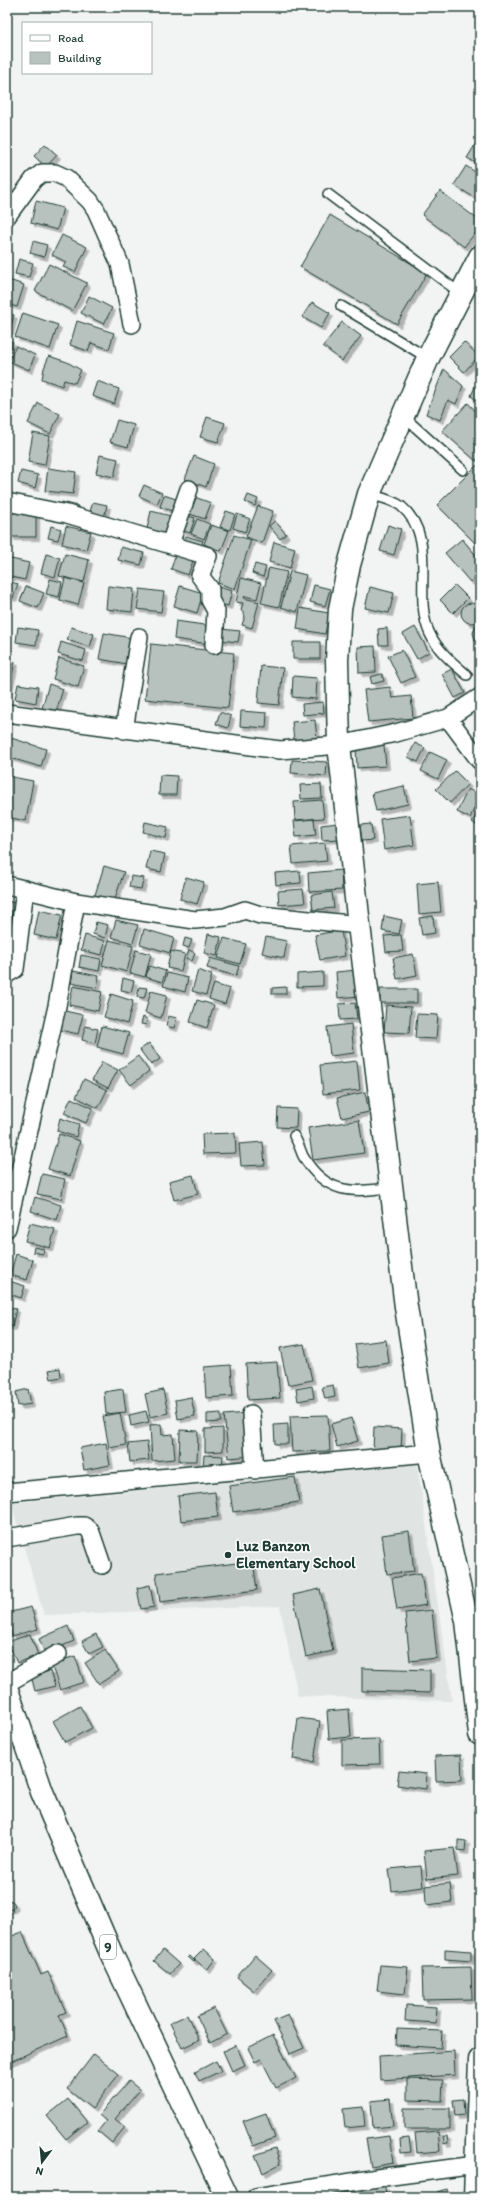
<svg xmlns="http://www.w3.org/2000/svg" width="487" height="2204" viewBox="0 0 487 2204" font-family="Itim,sans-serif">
<defs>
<filter id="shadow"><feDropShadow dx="3.5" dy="3.5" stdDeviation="0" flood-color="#0004"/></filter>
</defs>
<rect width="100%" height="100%" fill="#f2f3f3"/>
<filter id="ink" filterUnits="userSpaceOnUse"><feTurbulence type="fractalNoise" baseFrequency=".025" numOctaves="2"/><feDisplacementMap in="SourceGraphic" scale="8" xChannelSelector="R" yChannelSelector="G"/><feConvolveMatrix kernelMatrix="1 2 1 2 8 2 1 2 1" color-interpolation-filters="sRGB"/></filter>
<g filter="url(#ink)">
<path fill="#e0e4e3" d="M417,1464L452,1701L298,1696L280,1606L44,1615L11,1503Z"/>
<path fill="#b7c1bd" stroke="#1f3d34" filter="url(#shadow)" d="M480,137V165L467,158Z
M45,144L57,155L46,167L34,156Z
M466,166L480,175V197L478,200L454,185Z
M440,191L480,221V227L464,247L422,215Z
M36,201L63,208L57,230L31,223Z
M330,215L427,273L397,324L300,267Z
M62,235L87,247L75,272L63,267L66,262L52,255Z
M33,241L47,245L44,257L30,253Z
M19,259L33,263L29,277L15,274Z
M49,264L87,283L72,311L35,291Z
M9,280L24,285L17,307L7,304V287Z
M89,296L112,308L104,324L81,313Z
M312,302L330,313L321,328L302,317Z
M7,313L14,315L10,331L7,330Z
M23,313L58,325L50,349L15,337Z
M77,321L114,333L109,349L91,343L88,351L70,345Z
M342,322L361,336L342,361L323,346Z
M7,339L13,342L7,356Z
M464,342L479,356L464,372L449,357Z
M16,346L35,355L29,370L9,361Z
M49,356L67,362L81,370L75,383L64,380L62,386L42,379L44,368Z
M444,369L463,386L456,404L448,400L440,420L426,414Z
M480,375V403L471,396Z
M97,381L119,389L114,404L92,396Z
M38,403L60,414L50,434L28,423Z
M468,403L480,416V455L476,461L442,431Z
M207,417L225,423L218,442L200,437Z
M117,420L134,425L128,447L110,442Z
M33,433L50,436L45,465L28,462Z
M100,455L118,459L114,477L96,473Z
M194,456L214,464L206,487L185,479Z
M479,463L480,464V548L437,505Z
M48,468L76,472L73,494L45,491Z
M21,471L38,475L35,488L18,483Z
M144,485L162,493L157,504L139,496Z
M164,495L182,501L178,513L160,507Z
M189,495L211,503L205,519L184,512Z
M248,495L258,499L255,506L245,502Z
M62,502L78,506L76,512L60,508Z
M93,502L107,505L103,522L88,518Z
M258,506L273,511L262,543L246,537Z
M151,511L171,516L165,538L146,533Z
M226,511L235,514L230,530L220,527Z
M11,513H36V537H11Z
M237,514L250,519L245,532L233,528Z
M185,515L195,518L190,533L180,530Z
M197,519L210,524L204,539L191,534Z
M275,521L286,534L280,539L269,526Z
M211,525L229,531L221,551L204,544Z
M388,525L401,529L394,555L380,551Z
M51,526L61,529L58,540L48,538Z
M66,526L91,532L86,550L62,544Z
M234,535L251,540L235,589L218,583Z
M186,536L203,541L201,548L183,542Z
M462,539L480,560V574L470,582L445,553Z
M274,542L295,548L290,568L269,562Z
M121,547L144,553L141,565L118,560Z
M176,553L194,558L188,575L171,569Z
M46,554L60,558L55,577L41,573Z
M65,554L89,560L84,582L59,576Z
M7,558L29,563L25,580L7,576Z
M255,564L266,567L263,577L252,573Z
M269,568L287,572L279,607L261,603Z
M290,571L306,575L297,612L281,607Z
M65,578L84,583L78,605L60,600Z
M241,578L261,583L257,599L245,596L244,598L259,602L252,628L242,625L245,616L241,610L243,603L236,602Z
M50,579L62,582L59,597L46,594Z
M7,581L18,584L13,598L7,596Z
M314,585L330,589L325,606L310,602Z
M455,585L468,598L453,613L440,600Z
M26,586L44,593L38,608L20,601Z
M108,586L134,589L132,612L106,609Z
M180,586L203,593L197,613L174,606Z
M218,587L232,591L228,606L214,602Z
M370,587L394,593L389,613L365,608Z
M140,589L164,592L161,612L137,609Z
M479,592H480V606L477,598Z
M461 613a10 10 0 1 1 20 0a10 10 0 1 1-20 0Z
M300,608L329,613L325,634L297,629Z
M176,621L211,626L209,644L174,639Z
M480,624V643L475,640L473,633L475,627Z
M18,627L38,630L36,645L16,642Z
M71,627L94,634L90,647L67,640Z
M415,627L429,652L417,659L403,634Z
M387,628L388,645H379L378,629Z
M221,629L240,631L238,642L219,640Z
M104,633L132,638L127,664L99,659Z
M61,642L86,650L83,661L58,654Z
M293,642H320V659H293Z
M151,644L234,653L228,708L145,699Z
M375,646L376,672L359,673L358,647Z
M402,650L415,677L401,683L388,656Z
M59,658L84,666L78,687L53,679Z
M7,660L15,662L7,696Z
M261,666L283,668L279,705L258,703Z
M452,669L465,693L455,698L442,674Z
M382,674L384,681L372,684L370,677Z
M293,676L317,678L316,699L292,697Z
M18,684L38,687L36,703L15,699Z
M49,684L63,689L56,712L42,708Z
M390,687L392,698L411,696L413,718L368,722L364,690Z
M323,702L324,713L303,715L302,704Z
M241,711L267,713L266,728L240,726Z
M220,712L231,716L228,728L216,724Z
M315,720L317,739L294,741L292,722Z
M11,738L46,749L41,767L7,757Z
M415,743L425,748L418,762L408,757Z
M384,745L386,766L357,768L356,747Z
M430,752L447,760L438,779L421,771Z
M292,760L327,762L326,776L291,773Z
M455,771L468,784L450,803L436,789Z
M160,775L177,776L176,795H159Z
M7,776L33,781L26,821L7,817Z
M321,784L322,798L301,799L300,785Z
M404,786L408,804L376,811L372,793Z
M468,789L480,795L470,818L457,812Z
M322,800L324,818L295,820L294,802Z
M480,810V828L472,822Z
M410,815L414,845L384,850L380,819Z
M314,819L316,835L296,837L294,821Z
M145,822L168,827L166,838L143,832Z
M338,823L339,839L322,840L321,825Z
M371,824L373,840L362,841L360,825Z
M325,843L327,861L293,864L291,846Z
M150,851L165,854L161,872L146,869Z
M104,866L124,872L113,904L94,898Z
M341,870L342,890L309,892L308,873Z
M300,871L301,883L276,885L275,873Z
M131,876L144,878L141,889L129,887Z
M186,877L204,882L197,904L180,899Z
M438,882L441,912L419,914L417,884Z
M303,889L305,903L279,905L278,891Z
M332,892L334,908L313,910L311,895Z
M7,901L15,903L7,933Z
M39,910L62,915L56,940L34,935Z
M384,916L402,920L399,934L382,931Z
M433,916L435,933L422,935L419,918Z
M116,920L138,925L133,943L111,937Z
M96,922L108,925L105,938L93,934Z
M144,929L174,938L170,953L140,944Z
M341,930L345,956L320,960L315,935Z
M208,934L221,937L217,956L204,953Z
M85,935L105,941L102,955L81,950Z
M401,935L403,951L386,952L384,936Z
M266,937L287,941L284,958L262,953Z
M185,938L192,940L189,948L183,946Z
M224,938L246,944L240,964L218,958Z
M109,940L133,946L127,972L102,965Z
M136,950L151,954L145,977L130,973Z
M189,950L195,953L192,961L186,958Z
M171,951L185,954L181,971L167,968Z
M413,954L417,975L397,979L393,958Z
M81,955L101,959L99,971L79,967Z
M210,958L239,966L236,976L207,968Z
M149,966L166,971L162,982L146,977Z
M198,970L212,975L206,995L192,991Z
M357,970L359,996L338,998L336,972Z
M73,971L99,976L97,988L71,983Z
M323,972V986L297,987V974Z
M167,973L188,978L185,992L163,986Z
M123,978L134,981L131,992L121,990Z
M214,984L230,989L225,1004L209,999Z
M73,986L102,992L98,1011L69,1005Z
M139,987L147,988L144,998L137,997Z
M286,987V994H272V988Z
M380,989H417V1003H380Z
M151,991L167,995L161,1018L145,1013Z
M111,994L133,1001L127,1024L104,1017Z
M197,1000L214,1005L207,1028L190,1022Z
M355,1003L357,1019L340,1020L339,1004Z
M386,1005L411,1007L409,1033L384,1032Z
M65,1011L83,1015L78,1034L60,1030Z
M417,1014L438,1015L436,1039L415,1038Z
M168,1016L177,1018L174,1028L166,1026Z
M143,1017L147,1019L146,1025L141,1024Z
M351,1024L354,1053L330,1056L327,1027Z
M85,1026L98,1029L95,1043L82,1040Z
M102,1026L129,1033L123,1054L97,1047Z
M149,1043L160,1059L151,1065L140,1050Z
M138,1056L149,1071L131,1085L119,1070Z
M357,1061L360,1090L323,1094L320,1065Z
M102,1062L118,1070L108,1088L92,1080Z
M84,1079L107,1090L98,1108L76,1097Z
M365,1092L369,1112L342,1118L337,1098Z
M71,1098L93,1108L86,1123L64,1113Z
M278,1108L297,1109L296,1128L277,1127Z
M60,1118L79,1124L76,1137L57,1131Z
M359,1120L364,1153L313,1160L308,1128Z
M235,1133L236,1153L203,1154L202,1134Z
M59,1134L80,1141L70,1176L48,1169Z
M263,1142L265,1165L241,1166L239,1144Z
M42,1174L65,1179L61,1199L37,1194Z
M193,1175L198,1194L174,1200L169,1181Z
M35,1197L61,1205L57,1220L31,1211Z
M30,1223L55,1229L50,1248L25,1241Z
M34,1247L44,1249L43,1254L33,1252Z
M16,1254L33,1260L27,1280L10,1275Z
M9,1281L25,1286L21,1298L7,1293Z
M7,1307L16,1309L12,1327L7,1326Z
M386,1340L389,1363L359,1368L355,1344Z
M304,1344L312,1380L288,1385L280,1348Z
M277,1362L280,1398L248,1400L246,1364Z
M231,1365L233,1396L206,1398L204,1367Z
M60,1368L61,1377L51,1379L49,1370Z
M333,1385L335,1397L325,1399L322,1387Z
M312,1386L314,1398L298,1401L296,1389Z
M28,1389L31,1404L18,1406L16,1392Z
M123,1389L126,1412L106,1414L104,1392Z
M163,1390L168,1413L150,1417L145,1394Z
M191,1397L195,1416L178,1419L175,1400Z
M146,1411L149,1422L131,1426L129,1415Z
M120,1413L126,1445L109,1448L103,1416Z
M221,1413V1422L207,1423V1414Z
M246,1413L251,1456L229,1458L224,1415Z
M328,1415L330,1451L292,1452L290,1416Z
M351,1418L358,1441L337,1447L331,1424Z
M161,1424L162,1435L173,1434L175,1459L152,1461L150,1425Z
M288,1424V1444H275L274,1425Z
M374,1427L402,1429L401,1451L373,1449Z
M223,1428V1451L205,1452V1429Z
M180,1430L198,1431L197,1461H179Z
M147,1442L149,1460L130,1462L128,1444Z
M106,1443L110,1465L84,1470L80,1448Z
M204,1455L223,1456L222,1468L203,1466Z
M295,1477L299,1502L233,1512L229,1486Z
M215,1492L218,1517L181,1521L178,1496Z
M409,1531L414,1571L387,1574L382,1535Z
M253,1561L257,1590L160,1602L156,1573Z
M421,1573L426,1605L397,1610L392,1578Z
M150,1585L154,1607L141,1609L137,1588Z
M320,1589L333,1651L306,1657L293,1595Z
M31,1607L38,1629L12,1636L7,1613Z
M432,1610L437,1658L410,1661L405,1613Z
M68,1626L74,1641L45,1653L39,1639Z
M30,1634L38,1655L17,1663L8,1642Z
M96,1634L103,1647L89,1654L82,1641Z
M105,1650L119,1671L99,1684L85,1663Z
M75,1656L84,1682L60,1690L51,1664Z
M362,1668L430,1670V1693L362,1691Z
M50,1671L55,1686L35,1691L31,1676Z
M80,1706L92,1728L65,1742L53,1721Z
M349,1709L351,1737L329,1739L327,1711Z
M298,1718L320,1721L314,1762L293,1759Z
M379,1739L380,1764L342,1765V1740Z
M461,1755L462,1780L436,1781L435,1756Z
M399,1771L427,1774L426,1789L397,1785Z
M458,1840L466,1841L465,1851L458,1850Z
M454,1848L458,1876L427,1879L424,1851Z
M421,1866L423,1887L392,1891L389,1869Z
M450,1883L452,1902L426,1905L425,1886Z
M5.5 1905a4.5 4.5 0 1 1 9 0a4.5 4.5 0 1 1-9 0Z
M22,1932L41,1975L48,1972L66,2012L59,2015L68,2036L7,2063V1938Z
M204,1949L215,1959L207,1970L194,1959Z
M445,1949L471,1951V1961L445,1959Z
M163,1950L179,1964L170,1974L154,1961Z
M255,1955L272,1970L254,1991L237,1977Z
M190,1956L195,1961L194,1962L188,1957Z
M380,1965L408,1967L405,1994L377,1991Z
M471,1967L472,1999L423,2000L422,1968Z
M406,2005L437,2007L436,2023L405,2021Z
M214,2008L227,2034L210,2043L197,2016Z
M187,2015L199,2040L182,2048L170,2023Z
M288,2015L304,2048L290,2054L274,2021Z
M397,2029L442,2031L441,2048L396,2045Z
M273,2035L296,2078L276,2088L261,2059L255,2062L248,2048Z
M236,2045L245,2065L232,2071L223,2051Z
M454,2051L455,2075L380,2080L379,2056Z
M94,2054L119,2074L92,2109L67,2089Z
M216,2061L221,2071L199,2081L195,2072Z
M407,2079L443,2080L442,2101L407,2100Z
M129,2081L140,2090L115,2119L125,2127L112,2143L98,2131L106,2121L99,2115Z
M68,2099L87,2122L66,2139L47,2116Z
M390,2099L393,2126L373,2128L371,2101Z
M463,2099L464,2115L455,2116L453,2100Z
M363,2107L365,2126L345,2128L343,2109Z
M404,2108H450V2129H404Z
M266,2113L275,2138L253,2146L243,2121Z
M438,2131L440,2151L417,2153L415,2133Z
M389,2136L393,2163L371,2167L366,2139Z
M443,2136H447L448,2143L444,2144Z
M409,2138L411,2152L401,2153L400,2139Z
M275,2148L280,2164L263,2173L255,2155Z
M385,2186L386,2197H363L362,2189Z
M447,2189L451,2197H440L438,2192Z
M422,2193L424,2197H406Z"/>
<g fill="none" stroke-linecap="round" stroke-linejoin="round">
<defs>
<path id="lane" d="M328,194L460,293
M341,306L428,358
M403,416L463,470
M369,494C379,497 393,500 401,506C440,539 411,595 430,634C438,651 453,663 467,675
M294,1136C298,1142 300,1149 303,1156C325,1194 353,1194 392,1187"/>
<path id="street" d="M7,216L34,179L42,173H55L66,178L90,201L96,210L120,264L132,324
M7,502L67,514L208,556L200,576L210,589V600L216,611L214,645
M170,544L189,489
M7,713L280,750L339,745L396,733L448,718L480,697
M448,718L480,761
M124,730L139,637
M7,885L76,902L195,920L225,917L245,910L260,915L359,925
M7,974L15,969L25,889
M7,1228L57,1006L76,902
M251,1414L255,1470
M7,1492L429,1453
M7,1538L77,1526H84L90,1530L102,1565
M7,1683L58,1654
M256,2197L384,2177L476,2165"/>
<path id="secondary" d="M480,257L428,358L369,494L349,565L340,609L337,660L339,745L359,925L406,1307L429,1453L467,1621L480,1734
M475,2197L480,2060"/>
<path id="highway" d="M7,1690L42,1792L111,1953L227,2197"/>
</defs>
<use href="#lane" stroke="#1f3d34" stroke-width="12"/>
<use href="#street" stroke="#1f3d34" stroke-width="20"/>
<use href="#secondary" stroke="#1f3d34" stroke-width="25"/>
<use href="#highway" stroke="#1f3d34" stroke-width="25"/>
<use href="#lane" stroke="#fff" stroke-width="9"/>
<use href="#street" stroke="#fff" stroke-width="17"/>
<use href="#secondary" stroke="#fff" stroke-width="22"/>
<use href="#highway" stroke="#fff" stroke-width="22"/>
</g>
</g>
<circle fill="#1f3d34" stroke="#fff" stroke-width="1.5" cx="228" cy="1555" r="4"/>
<g text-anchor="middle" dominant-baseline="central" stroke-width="3" stroke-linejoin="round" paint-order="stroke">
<rect fill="#fff" stroke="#627771" stroke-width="1" x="100" y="1935" width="16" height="24" rx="3"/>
<g font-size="14" font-weight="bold" fill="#1f3d34">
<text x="108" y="1947">9</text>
</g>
<g font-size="15" font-weight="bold" fill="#1f3d34" stroke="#fff" text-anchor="start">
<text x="236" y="1546">Luz Banzon<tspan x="236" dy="17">Elementary School</tspan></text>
</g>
</g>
<rect width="487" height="2204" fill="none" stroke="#fff" stroke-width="24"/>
<rect x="12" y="12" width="463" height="2180" fill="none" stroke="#1f3d34" stroke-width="1.5" filter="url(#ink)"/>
<rect x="22" y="22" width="130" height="52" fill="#ffffff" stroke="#a5b1ae"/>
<rect x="30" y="35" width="20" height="6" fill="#ffffff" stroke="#a5b1ae"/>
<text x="58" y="42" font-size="12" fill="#1f3d34">Road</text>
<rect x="30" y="52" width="20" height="12" fill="#b7c1bd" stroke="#a5b1ae"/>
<text x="58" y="62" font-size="12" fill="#1f3d34">Building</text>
<g transform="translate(42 2162) rotate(196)" stroke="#ffffff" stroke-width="3" paint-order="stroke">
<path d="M0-3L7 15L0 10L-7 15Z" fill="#1f3d34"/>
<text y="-6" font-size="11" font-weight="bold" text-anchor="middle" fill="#1f3d34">N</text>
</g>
</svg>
